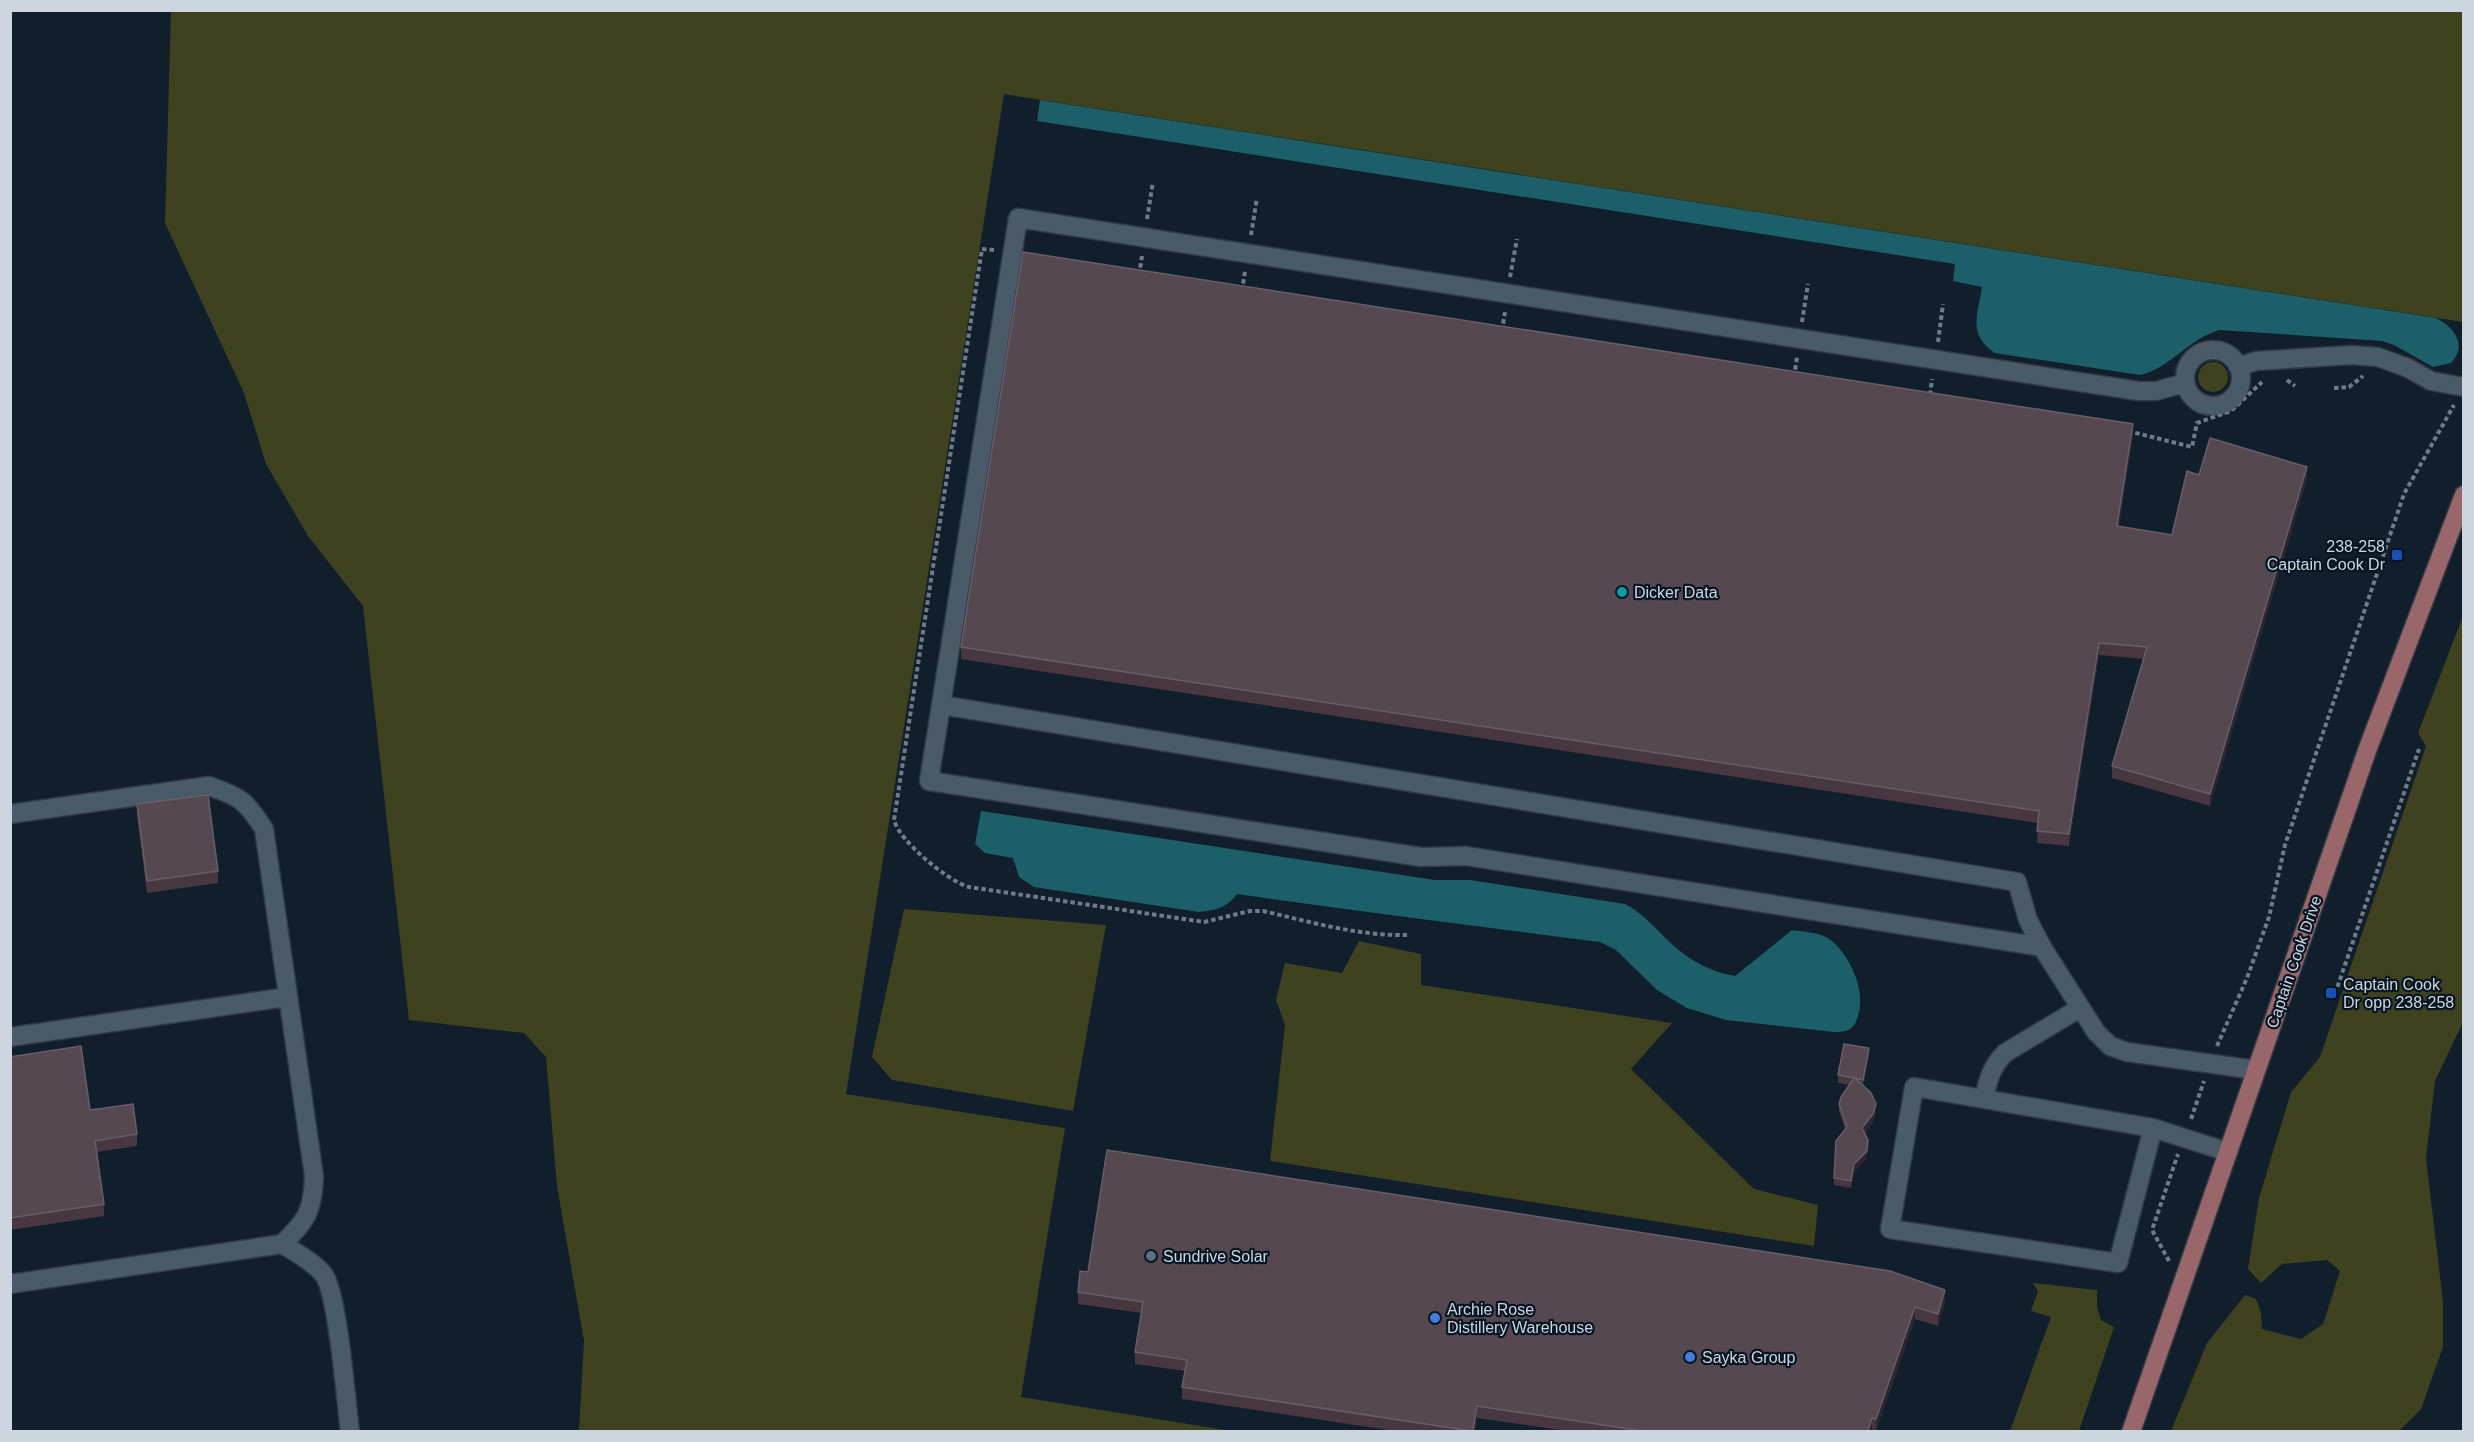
<svg xmlns="http://www.w3.org/2000/svg" width="2474" height="1442" viewBox="0 0 2474 1442" font-family="Arial,sans-serif">
<rect width="100%" height="100%" fill="#101f2b"/>
<path fill="#3e421f" d="M171,11H2463V322L1004,94L846,1094L1065,1128L1021,1397L1231,1431H579L584,1341L557,1186L546,1057L524,1033L409,1020L363,606L308,536L266,464L244,393L165,223Z
M2198 377a15 15 0 1 1 30 0a15 15 0 1 1-30 0Z
M2463,616V1022L2435,1081L2426,1158L2443,1302V1347L2421,1409L2399,1431H2171L2207,1343L2245,1295L2256,1299L2261,1313L2262,1329L2301,1339L2323,1324L2340,1271L2327,1260L2282,1264L2261,1283L2248,1269L2259,1198L2291,1092L2320,1057L2426,746L2418,733Z
M904,909L1106,925L1073,1111L892,1080L872,1057Z
M1359,941L1421,954V985L1672,1023L1631,1069L1754,1189L1818,1205L1814,1246L1270,1161L1285,1025L1276,1000L1285,963L1342,973Z
M2033,1283L2097,1290V1307L2101,1320L2114,1327L2079,1431H2010L2051,1317L2031,1311L2038,1291Z"/>
<path fill="#1c5f68" d="M1040,100L2436,318C2454,327 2468,345 2451,363L2433,367L2394,345L2382,341L2220,330C2189,338 2171,368 2140,375L1995,353C1967,335 1978,314 1982,287L1953,281L1955,264L1037,121Z
M981,811L1435,880H1470L1625,904C1645,914 1657,931 1674,946C1692,962 1712,972 1735,976L1792,930C1804,932 1822,932 1832,941C1851,958 1866,990 1858,1016C1856,1022 1854,1028 1848,1030C1844,1032 1838,1032 1834,1032L1726,1020L1687,1008L1657,990L1616,950L1600,942C1479,926 1358,912 1237,894C1226,908 1217,910 1199,912L1034,887L1019,877L1013,858L985,853L975,844Z"/>
<g fill="none" stroke-linecap="round" stroke-linejoin="round">
<defs>
<path id="minor" d="M2185 378a28 28 0 1 1 56 0a28 28 0 1 1-56 0Z
M2238,367L2256,361L2351,355L2378,357L2408,368L2431,381L2464,387
M941,705L2017,882L2028,920L2042,947L2096,1032L2110,1046L2127,1052L2256,1070
M10,814L209,786C241,797 246,801 264,829L314,1176C313,1210 307,1221 282,1244
M2042,947L1466,856L1421,857L929,781L1018,218L2138,391H2156L2185,383
M10,1037L287,997
M1984,1099C1988,1080 1991,1067 2005,1053L2080,1008
M2153,1128L2118,1263L1890,1229L1914,1087L2153,1128L2228,1152
M10,1284L282,1244C295,1252 314,1262 324,1275C338,1295 346,1401 350,1432"/>
<path id="major" d="M2131,1432L2368,748L2464,495"/>
</defs>
<use href="#minor" stroke="#313944" stroke-width="21"/>
<use href="#major" stroke="#313944" stroke-width="21"/>
<path stroke="#6f7b86" stroke-width="4" stroke-dasharray="4.5 3" stroke-linecap="butt" d="M1147,219L1153,182
M1251,235L1257,198
M994,250L982,249L894,820C900,842 948,881 969,887L1204,922L1250,911H1263C1311,922 1358,936 1407,935
M1139,275L1142,256
M1510,277L1517,239
M1242,291L1245,271
M1802,322L1808,284
M1502,331L1505,312
M1938,342L1943,304
M1794,377L1797,357
M2287,380L2295,386
M2334,388L2349,387L2363,376
M1930,395L1932,379
M2128,431L2192,447L2197,423L2231,411L2262,382
M2335,994L2419,749
M2217,1046L2247,978L2269,917L2285,845L2404,494L2454,405
M2191,1119L2204,1081
M2169,1261L2152,1230L2178,1154"/>
<use href="#minor" stroke="#495a68" stroke-width="18"/>
<use href="#major" stroke="#996669" stroke-width="18"/>
</g>
<path fill="#473740" d="M2133,436L2119,526L2172,535L2199,475L2307,479L2210,806L2112,778V766L2144,659L2099,655L2069,846L2037,843L2038,823L961,659V647Z
M137,804L218,871V883L147,893L137,816Z
M1869,1056L1863,1086L1876,1111L1873,1122L1865,1133L1867,1158L1854,1172L1851,1188L1834,1185V1178L1845,1129L1839,1111V1104L1850,1085L1838,1083V1075Z
M10,1057L90,1110L137,1134V1146L97,1152L104,1204V1216L10,1230Z
M1088,1272L1945,1302L1938,1326L1915,1319L1876,1431L1872,1430V1431H1567L1477,1418L1475,1431H1395L1182,1399V1387L1185,1371L1135,1364V1352L1142,1313L1078,1304V1292Z"/>
<path fill="#2b2630" d="M2133,424V436L2117,538V526Z
M2307,467V479L2210,806V794Z
M2099,643V655L2069,846V834Z
M1869,1048V1056L1863,1087V1080Z
M1876,1104V1111L1873,1122L1862,1136V1128Z
M1868,1140L1867,1158L1854,1172L1851,1188V1181L1854,1164Z
M1945,1290V1302L1938,1326V1314Z
M1915,1307V1319L1876,1431V1419Z
M1477,1406V1418L1475,1431H1473Z
M1872,1418V1431H1868Z"/>
<path fill="#554851" stroke="#685e67" stroke-width="1.5" d="M1023,252L2133,424L2117,526L2172,535L2187,471L2199,475L2210,438L2307,467L2210,794L2112,766L2147,647L2099,643L2069,834L2037,831L2039,811L961,647Z
M208,795L218,871L147,881L137,804Z
M1844,1044L1869,1048L1863,1080L1855,1078L1871,1093L1876,1104L1873,1114L1862,1128L1868,1140L1867,1151L1854,1164L1851,1181L1834,1178L1836,1141L1847,1127L1839,1104L1841,1097L1854,1078L1838,1075Z
M81,1046L90,1110L133,1104L137,1134L95,1141L104,1204L10,1218V1057Z
M1107,1150L1890,1271L1945,1290L1938,1314L1915,1307L1876,1419L1872,1418L1868,1431H1643L1477,1406L1473,1431H1463L1465,1430L1182,1387L1187,1360L1135,1352L1143,1302L1078,1292L1080,1271L1088,1272Z"/>
<g fill="#1a4fb4" stroke="#071621" stroke-width="2">
<rect x="2391" y="549" width="12" height="12" rx="3"/>
<rect x="2325" y="987" width="12" height="12" rx="3"/>
</g>
<circle fill="#0f9aa8" stroke="#071621" stroke-width="2" cx="1622" cy="592" r="6"/>
<circle fill="#5c6f8a" stroke="#071621" stroke-width="2" cx="1151" cy="1256" r="6"/>
<g fill="#3f7fe0" stroke="#071621" stroke-width="2">
<circle cx="1435" cy="1318" r="6"/>
<circle cx="1690" cy="1357" r="6"/>
</g>
<g text-anchor="middle" dominant-baseline="central" stroke-width="4.5" stroke-linejoin="round" paint-order="stroke">
<g font-size="16" fill="#cdd6df" stroke="#071621" text-anchor="start">
<text x="2385" y="546" text-anchor="end">238-258<tspan x="2385" dy="18">Captain Cook Dr</tspan></text>
<text x="1634" y="592">Dicker Data</text>
<text x="2343" y="984">Captain Cook<tspan x="2343" dy="18">Dr opp 238-258</tspan></text>
<text x="1163" y="1256">Sundrive Solar</text>
<text x="1447" y="1309">Archie Rose<tspan x="1447" dy="18">Distillery Warehouse</tspan></text>
<text x="1702" y="1357">Sayka Group</text>
</g>
<g font-size="16" fill="#cdd6df" stroke="#071621">
<text transform="translate(2294 962) rotate(-71)">Captain Cook Drive</text>
</g>
</g>
<rect width="2474" height="1442" fill="none" stroke="#cdd6df" stroke-width="24"/>
</svg>
